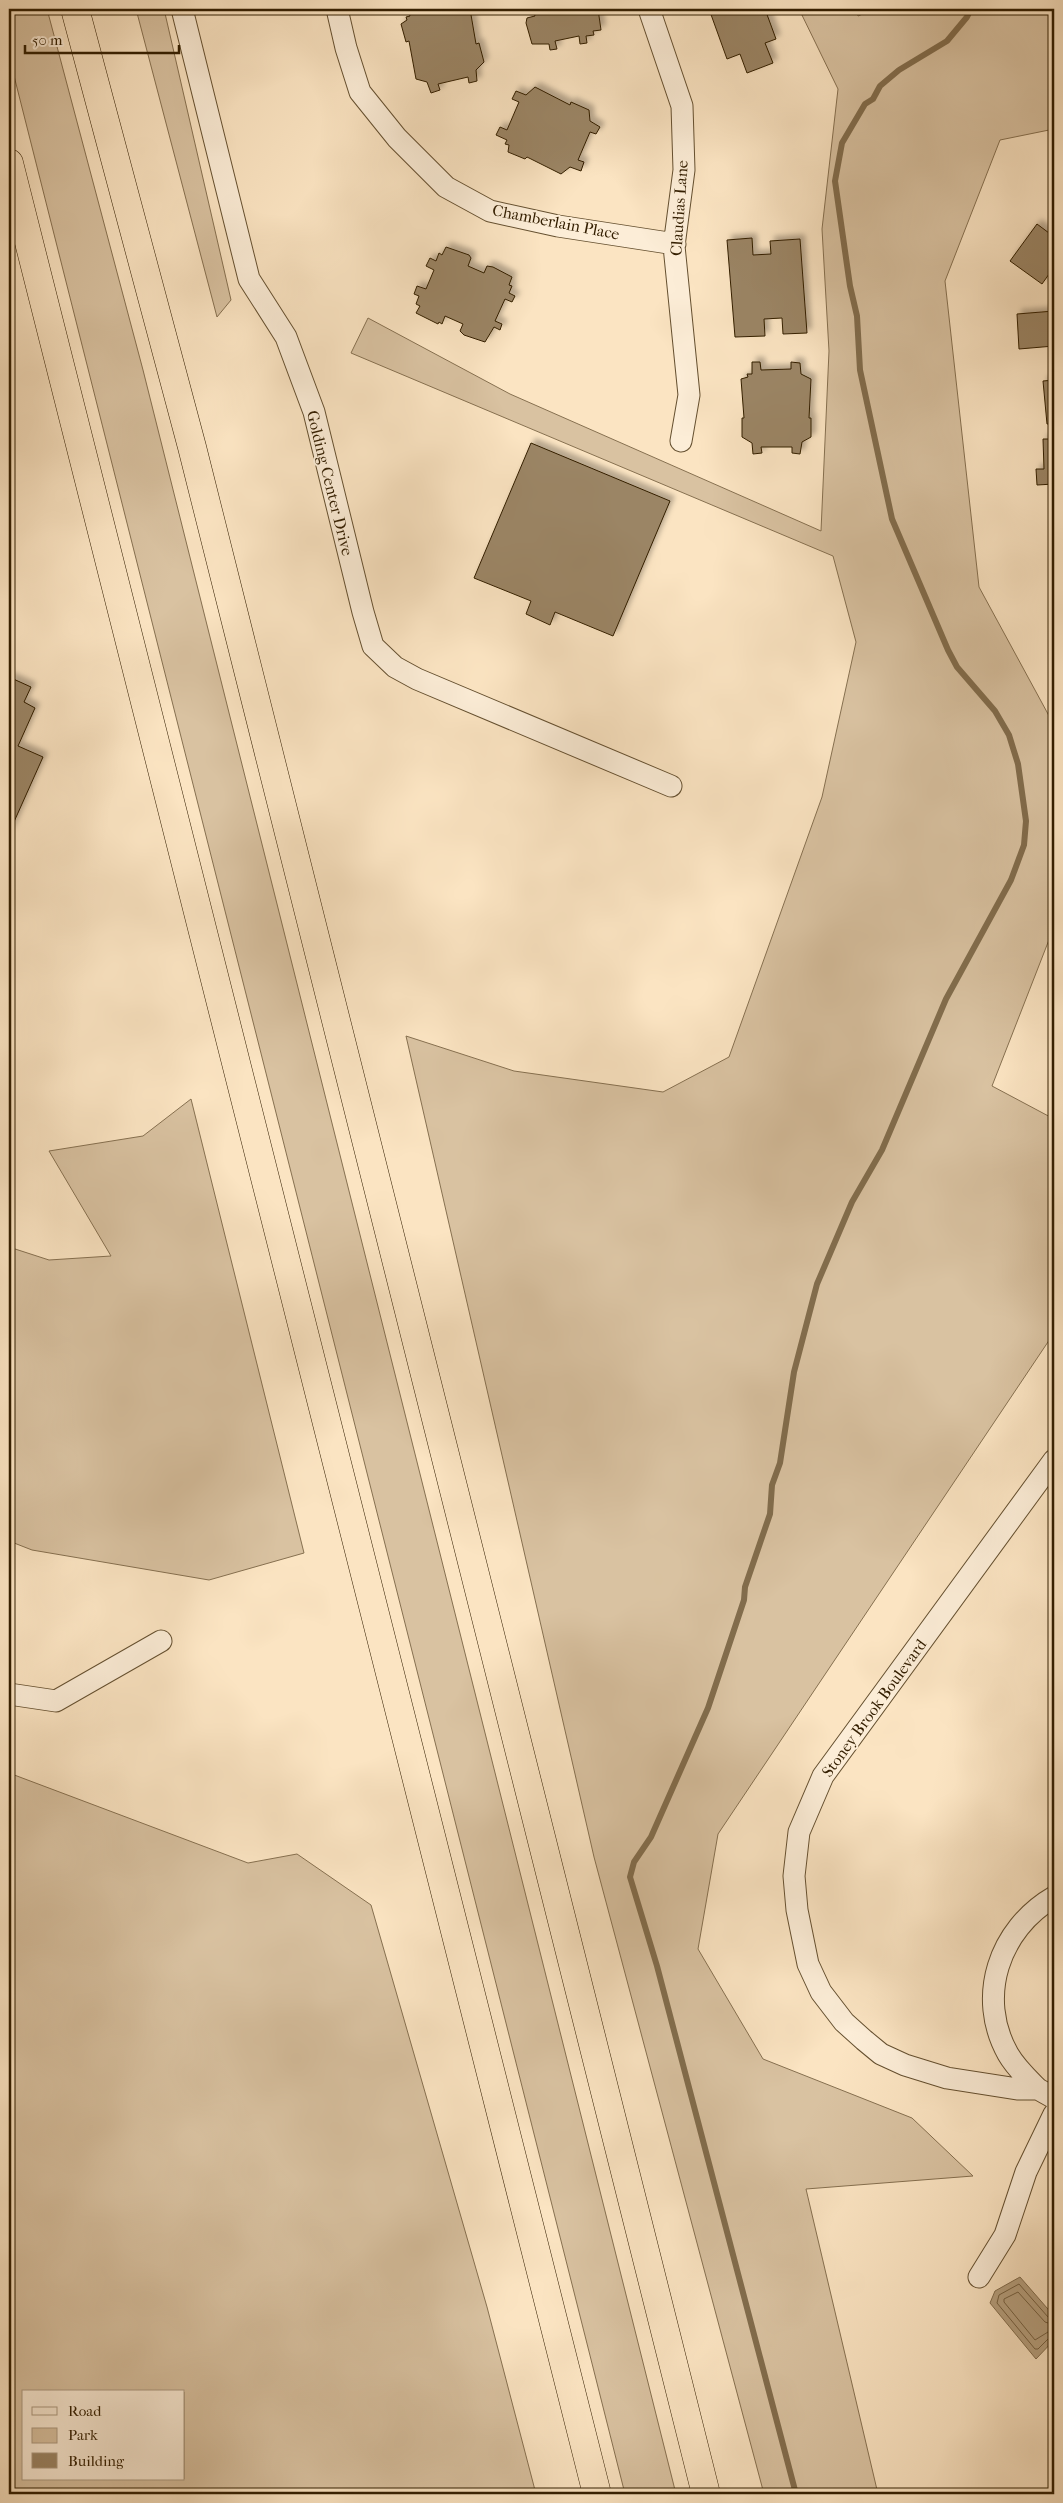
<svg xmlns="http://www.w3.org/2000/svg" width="1063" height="2503" viewBox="0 0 1063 2503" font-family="'IM FELL French Canon',serif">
<defs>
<filter id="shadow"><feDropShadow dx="4.5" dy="-4.5" stdDeviation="2.5" flood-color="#0004"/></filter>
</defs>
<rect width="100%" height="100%" fill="#fbe4c2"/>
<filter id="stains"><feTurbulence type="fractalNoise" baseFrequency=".004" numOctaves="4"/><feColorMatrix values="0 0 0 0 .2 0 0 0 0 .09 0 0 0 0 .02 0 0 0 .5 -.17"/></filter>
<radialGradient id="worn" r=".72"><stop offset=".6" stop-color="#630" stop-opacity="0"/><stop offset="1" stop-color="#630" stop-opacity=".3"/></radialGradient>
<path fill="#d9c2a1" stroke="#867050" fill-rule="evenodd" d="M9,9H47L143,370L676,2494H625L9,56Z
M136,9H164L231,300L217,317Z
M799,9H856L858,16L875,9H1054V129L1000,140L945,281L979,587L1054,725V927L992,1086L1054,1119V1333L718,1834L698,1949L763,2059L912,2118L973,2176L806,2189L878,2494H764L594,1857L406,1036L514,1071L663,1092L729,1057L822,797L856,642L833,556L351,353L368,318L510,394L821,531L829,351L822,229L838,89Z
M191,1099L304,1553L209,1580L32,1550L9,1541V1247L49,1260L111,1256L49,1151L143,1136Z
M9,1773L248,1863L297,1854L371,1905L487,2307L536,2494H9ZM24,2392H184V2479H24Z"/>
<path fill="#b7a180" stroke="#826d4d" d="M1020,2277L1054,2316V2340L1036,2359L990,2303L995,2291Z"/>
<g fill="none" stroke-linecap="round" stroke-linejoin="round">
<path stroke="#756040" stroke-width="1" d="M1054,2318L1048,2317L1019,2284L999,2295L997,2303L1035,2349H1038L1049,2338L1054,2337
M1054,2325L1045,2322L1018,2292L1004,2299V2302L1035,2340L1048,2332L1054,2330"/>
<path stroke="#826d4d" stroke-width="6" d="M796,2494L657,1966L630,1877L634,1862L651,1837L708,1708L744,1600L745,1587L770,1514L772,1485L780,1463L794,1372L817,1284L852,1202L882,1150L946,999L1011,880L1024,845L1026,821L1018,764L1009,735L995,711L957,667L948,650L892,519L860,370L857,316L850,286L835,181L842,143L865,104L873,99L880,86L899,70L947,41L967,17L971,9"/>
</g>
<path fill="#9b8565" stroke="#331e00" filter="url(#shadow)" d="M408,9H470L476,44L479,43L484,62L476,70L477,81L469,83L468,77L438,84L440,90L431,93L427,82L416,79L409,41L406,42L401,24L407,20L406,17L410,16Z
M533,9H598L601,30L593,31L594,35L586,36L587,43L580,44L579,36L555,41L557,49L550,50L549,44H532L526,23L527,18L535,16Z
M709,9H765L776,39L765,43L773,63L747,73L740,54L727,59Z
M535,87L570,105L571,102L589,110L590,121L600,127L596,134L590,132L578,160L584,162L581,171L570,167L561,174L527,157L525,159L508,152L509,145L505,144L507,140L496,135L500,127L507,130L519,102L512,99L516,91L526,95Z
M1037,224L1049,233L1054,228V267L1042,284L1010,261Z
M752,238L753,255L771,254L770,241L800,239L807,333L783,334L782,318L764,319L765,336L735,337L727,240Z
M446,247L469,255L471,258L468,266L484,273L487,266L493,267L512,277L509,285L512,286L509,293L515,296L512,302L505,299L495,321L502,324L500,330L494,327L485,342L464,335L460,331L463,324L445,316L442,324L439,322L438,324L416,313L420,306L416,304L419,296L414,294L417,286L426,289L434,270L426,266L430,258L436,261L439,253L442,255Z
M1054,311V346L1019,349L1017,314Z
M752,362H760L761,370L791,369V362L800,363L801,374L811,379L809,418H811V437L802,442L800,454L792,453V447H761L762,453L753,454L752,443L742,437V418H744L741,379L748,377L747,374H752Z
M1054,380V424H1047L1043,381Z
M1043,439H1054V484L1037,485L1036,469H1044Z
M531,443L670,501L613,636L555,612L550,625L526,614L531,601L474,578Z
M1053,505H1054V541Z
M9,677L31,687L24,702L35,708L18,746L43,757L9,833Z"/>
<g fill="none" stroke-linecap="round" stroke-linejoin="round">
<defs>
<path id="minor" d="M182,9L249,279L286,337L314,412L363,612L373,646L395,667L417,679L671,786
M337,9L346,48L360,92L397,138L446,187L490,211L558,226L675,244
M649,9L682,106L684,170L674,246L689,395L681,441
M1054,1460L823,1776L799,1832L794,1876L797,1910L808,1964L821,1992L844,2022L864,2040L881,2054L905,2065L947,2078L1017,2089H1038L1054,2098
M9,1694L56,1701L161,1641
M1038,2089C1027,2078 1016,2068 1008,2054C976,1997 999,1929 1054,1897
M979,2277L1005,2235L1026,2172L1054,2114"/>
<path id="highway" d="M75,9L192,447L706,2494
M9,163L597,2494"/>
</defs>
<use href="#minor" stroke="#655030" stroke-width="23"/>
<use href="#highway" stroke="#331e00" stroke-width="29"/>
<use href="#minor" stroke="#fcedd7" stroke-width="21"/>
<use href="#highway" stroke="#fbe4c2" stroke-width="28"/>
</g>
<g text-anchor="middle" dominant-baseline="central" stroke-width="4" stroke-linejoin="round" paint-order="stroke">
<g font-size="16" fill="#331e00" stroke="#fcedd7">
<text transform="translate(679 208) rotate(-86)">Claudias Lane</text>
<text transform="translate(556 222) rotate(11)">Chamberlain Place</text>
<text transform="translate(330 483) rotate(76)">Golding Center Drive</text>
<text transform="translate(874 1708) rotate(-54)">Stoney Brook Boulevard</text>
</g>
</g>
<rect width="1063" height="2503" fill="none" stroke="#fbe4c2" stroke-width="30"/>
<rect x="10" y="10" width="1043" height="2483" fill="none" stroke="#331e00" stroke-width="2.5"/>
<rect x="15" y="15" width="1033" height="2473" fill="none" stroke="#331e00"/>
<rect x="22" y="2390" width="162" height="90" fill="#fcedd7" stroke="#ac9a81"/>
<rect x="32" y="2407" width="25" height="8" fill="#fcedd7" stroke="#ac9a81"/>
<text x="68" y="2416" font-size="15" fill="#331e00">Road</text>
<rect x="32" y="2428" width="25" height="15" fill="#d9c2a1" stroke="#ac9a81"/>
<text x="68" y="2440" font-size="15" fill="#331e00">Park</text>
<rect x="32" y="2453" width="25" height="15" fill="#9b8565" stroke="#ac9a81"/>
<text x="68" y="2466" font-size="15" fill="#331e00">Building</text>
<path d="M25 45v8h154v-8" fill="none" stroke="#331e00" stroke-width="2.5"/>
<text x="32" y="45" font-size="15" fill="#331e00" stroke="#fcedd7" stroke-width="4" paint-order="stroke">50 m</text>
<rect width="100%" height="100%" filter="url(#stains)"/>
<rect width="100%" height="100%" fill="url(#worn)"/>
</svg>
